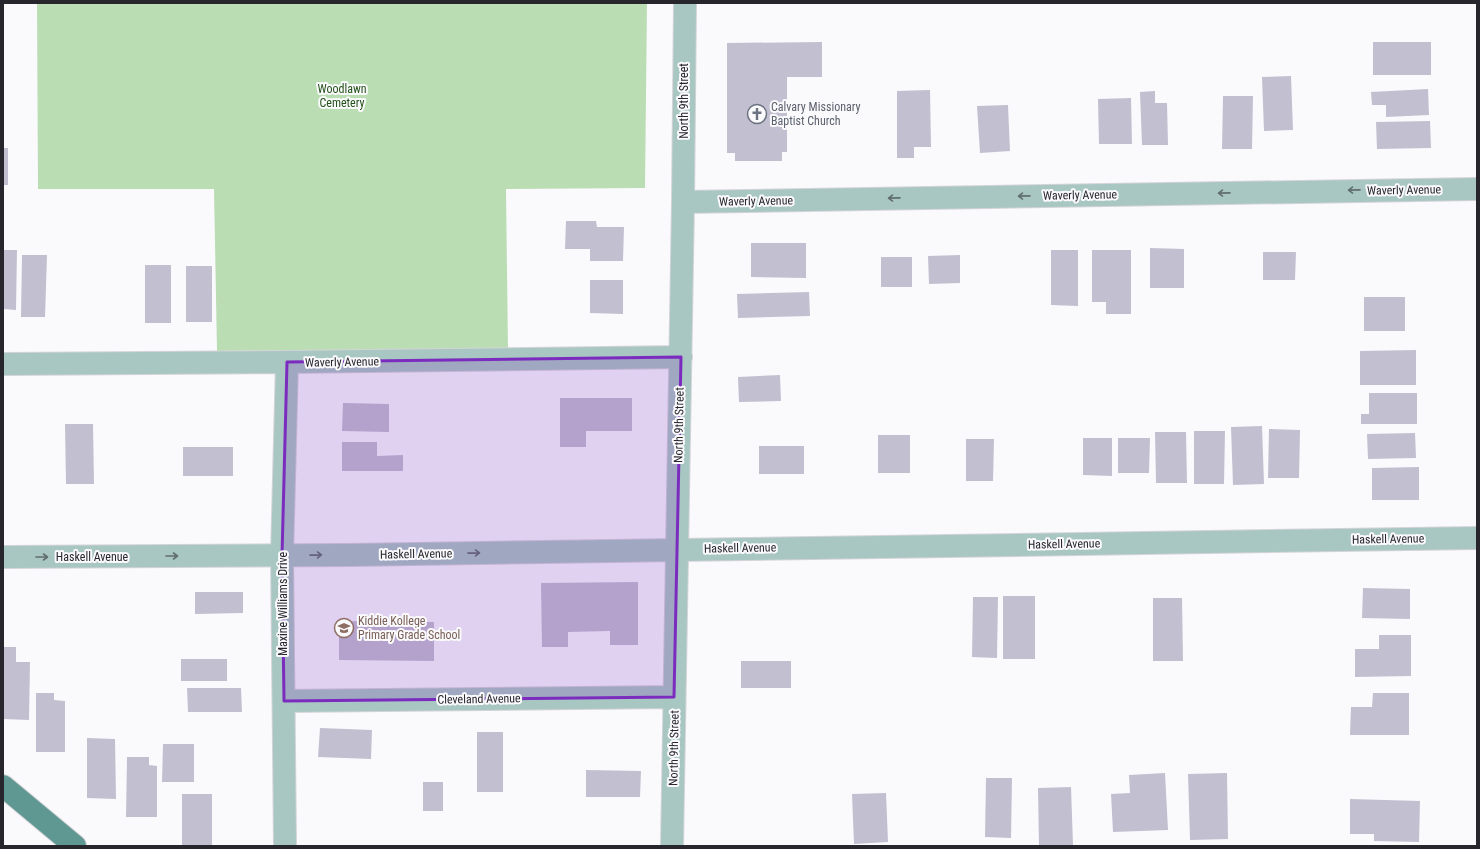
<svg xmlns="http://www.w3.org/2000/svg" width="1480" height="849" viewBox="0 0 1480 849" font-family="'Roboto Condensed',sans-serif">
<rect width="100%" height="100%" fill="#fafafd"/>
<path fill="#bbddb3" d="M37,3H647L645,188L506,189L508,349L217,351L214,189H38Z"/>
<path fill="#c2bfd0" d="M822,42V77H787V152H782V161H735V153H727V43Z
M1373,42H1431V75H1373Z
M1291,76L1293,130L1264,131L1262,77Z
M1428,89L1429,115L1386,117V105H1372L1371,92Z
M930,90L931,147H914V158H897V91Z
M1155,91V103H1167L1168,145H1142L1140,92Z
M1223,96H1253L1252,149H1222Z
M1131,98L1132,144H1099L1098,99Z
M1008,105L1010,151L980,153L977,106Z
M1430,121L1431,148L1377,149L1376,122Z
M3,148H8V185H3Z
M566,221H596L597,227H624L623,261H590V249H565Z
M751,243H806V278L751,277Z
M1150,248L1184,249V288H1150Z
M3,250H17L16,310L3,309Z
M1051,250H1078V306L1051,305Z
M1092,250H1131V314H1106V302H1092Z
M1263,252H1296L1295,280H1263Z
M22,255H47L45,317H21Z
M960,255V283L929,284L928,256Z
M881,257H912V287H881Z
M145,265H171V323H145Z
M186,266H212V322H186Z
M590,280H623V314L590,313Z
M809,292L810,316L738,318L737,294Z
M1364,297H1405V331H1364Z
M1416,350V385H1360V351Z
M780,375L781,401L739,402L738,377Z
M1369,393H1417V424H1361V414H1369Z
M560,398H632V431H586V447H560Z
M343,403L389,404V432L342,431Z
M65,424H93L94,484H66Z
M1262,426L1264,484L1233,485L1231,427Z
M1269,429L1300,430L1299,478H1268Z
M1194,431H1225L1224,484H1194Z
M1155,432H1186L1187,483H1156Z
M1415,433L1416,458L1368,459L1367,434Z
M878,435H910V473H878Z
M1083,438H1112V476L1083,475Z
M1118,438H1150L1149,473H1118Z
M966,439H994L993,481H966Z
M342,442H377V456L403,455V471H342Z
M759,446H804V474H759Z
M183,447H233V476H183Z
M1419,467V500H1372V468Z
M638,582V645H610V631L568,632V647H542L541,583Z
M1363,588L1410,589V619L1362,618Z
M195,592H243V613L195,614Z
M1003,596H1035V659H1003Z
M973,597H998L997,658L972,657Z
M1153,598H1182L1183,661H1153Z
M339,621L434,622V661L339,660Z
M1379,635H1411V676L1355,677V649H1379Z
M3,647H16V662H30L29,720L3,719Z
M181,659H227V681H181Z
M741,661H791V688H741Z
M187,688H241L242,712H188Z
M36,693H54V700L65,701V752H36Z
M1373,693H1409V735H1350L1351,707H1372Z
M320,728L372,730L371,759L318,757Z
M477,732H503V792H477Z
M87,738L115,739L116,799L87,798Z
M163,744H194V782H162Z
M127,757H149V765L157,766V817H126Z
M586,770L641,771L640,797H586Z
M1165,773L1168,830L1113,832L1111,794L1130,793L1129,775Z
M1227,773L1228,839L1190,840L1188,774Z
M986,778H1012L1011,838L985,837Z
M423,782H443V811H423Z
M1071,787L1073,845L1039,846L1038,788Z
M886,793L888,842L854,844L852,794Z
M182,794H212V846H182Z
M1350,799L1420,801L1419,842L1374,841V834H1350Z"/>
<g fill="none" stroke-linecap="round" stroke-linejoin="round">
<defs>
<path id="minor" d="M683,202L1477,189
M3,364L287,362L681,357
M3,557L349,555L1477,538
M284,701L674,697
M285,846L282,556L287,362
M672,846L683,202L685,3"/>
<path id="major" d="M3,786L75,846"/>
</defs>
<use href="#minor" stroke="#d4d4d8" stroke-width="24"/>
<use href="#major" stroke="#d4d4d8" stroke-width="24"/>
<use href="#minor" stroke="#a8c6c2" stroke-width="22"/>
<use href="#major" stroke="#5f9893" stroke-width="22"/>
</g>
<defs><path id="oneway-shaft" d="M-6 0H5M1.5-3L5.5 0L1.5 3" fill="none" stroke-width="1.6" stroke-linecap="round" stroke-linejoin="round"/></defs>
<g stroke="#616e70">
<use href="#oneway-shaft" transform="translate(1354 190) rotate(179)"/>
<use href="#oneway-shaft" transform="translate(1224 193) rotate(179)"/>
<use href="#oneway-shaft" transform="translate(1024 196) rotate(179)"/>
<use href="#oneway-shaft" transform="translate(894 198) rotate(179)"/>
<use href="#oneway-shaft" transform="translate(474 553) rotate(-1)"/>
<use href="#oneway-shaft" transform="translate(316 555) rotate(-1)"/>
<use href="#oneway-shaft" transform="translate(172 556)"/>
<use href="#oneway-shaft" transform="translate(42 557)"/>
</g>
<path fill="#7b2cbf" fill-opacity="0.2" stroke="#7b2cbf" stroke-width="3" stroke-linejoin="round" d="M681,357L674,697L284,701L282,556L287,362Z"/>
<defs>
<symbol id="church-ring" viewBox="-11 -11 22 22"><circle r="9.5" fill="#fafafd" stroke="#6b7280" stroke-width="1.5"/><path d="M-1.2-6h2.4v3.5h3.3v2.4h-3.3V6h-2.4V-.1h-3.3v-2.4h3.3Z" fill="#6b7280"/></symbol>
<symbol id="school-ring" viewBox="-11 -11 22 22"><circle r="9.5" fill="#fafafd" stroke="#8d6e63" stroke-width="1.5"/><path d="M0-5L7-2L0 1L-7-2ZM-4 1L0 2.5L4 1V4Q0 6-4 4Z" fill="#8d6e63"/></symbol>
</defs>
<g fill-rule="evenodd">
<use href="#church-ring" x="746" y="103" width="22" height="22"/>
<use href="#school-ring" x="333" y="617" width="22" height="22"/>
</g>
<g text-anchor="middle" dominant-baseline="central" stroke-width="4" stroke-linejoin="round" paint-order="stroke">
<g font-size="12" fill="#235117" stroke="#fafafd">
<text x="342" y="89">Woodlawn<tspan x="342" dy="14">Cemetery</tspan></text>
</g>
<g font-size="12" fill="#27262d" stroke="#fafafd">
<text transform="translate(684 101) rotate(-90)">North 9th Street</text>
<text transform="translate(1404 190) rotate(-1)">Waverly Avenue</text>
<text transform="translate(1080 195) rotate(-1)">Waverly Avenue</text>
<text transform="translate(756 201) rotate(-1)">Waverly Avenue</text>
<text transform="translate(342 362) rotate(-1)">Waverly Avenue</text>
<text transform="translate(679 425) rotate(-89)">North 9th Street</text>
<text transform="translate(1388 539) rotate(-1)">Haskell Avenue</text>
<text transform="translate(1064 544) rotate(-1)">Haskell Avenue</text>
<text transform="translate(740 548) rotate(-1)">Haskell Avenue</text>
<text transform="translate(416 554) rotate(-1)">Haskell Avenue</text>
<text x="92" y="557">Haskell Avenue</text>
<text transform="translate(283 604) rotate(-90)">Maxine Williams Drive</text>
<text transform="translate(479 699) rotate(-1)">Cleveland Avenue</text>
<text transform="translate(674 748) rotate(-89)">North 9th Street</text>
</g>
<g font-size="12" fill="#5b616d" stroke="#fafafd" text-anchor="start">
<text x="771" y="107">Calvary Missionary<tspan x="771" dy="14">Baptist Church</tspan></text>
</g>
<g font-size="12" fill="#785e54" stroke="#fafafd" text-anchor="start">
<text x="358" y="621">Kiddie Kollege<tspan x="358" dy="14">Primary Grade School</tspan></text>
</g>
</g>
<rect width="1480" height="849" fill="none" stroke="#27262d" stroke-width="8"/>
</svg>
